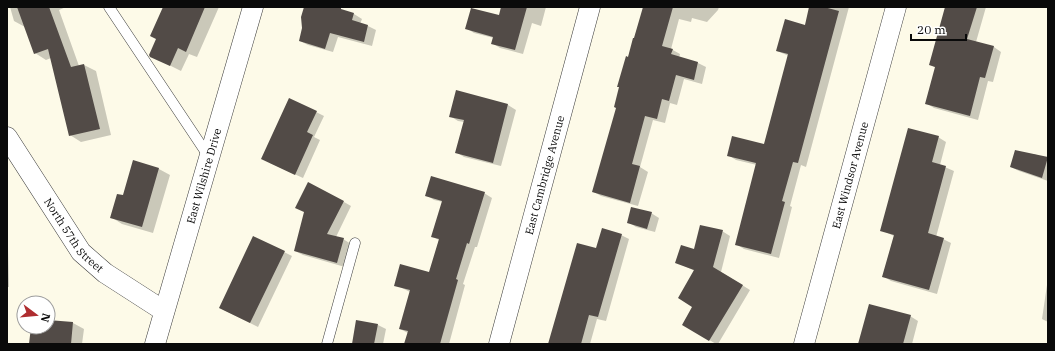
<svg xmlns="http://www.w3.org/2000/svg" width="1055" height="351" viewBox="0 0 1055 351" font-family="'IBM Plex Serif',serif">
<rect width="100%" height="100%" fill="#fdfae8"/>
<path fill="#0003" d="M10,7H66L59,10L79,66L84,65L96,71L111,135L81,142L70,135L51,58L46,60L35,53L25,27L14,21Z
M164,7H219L197,57L189,54L181,71L151,56L157,39Z
M305,7H329L354,14L362,19L360,24L368,26L376,30L372,46L338,37L333,52L308,45L300,41L303,29Z
M502,7H546L541,26L532,23L523,54L500,48L492,43L494,38L474,33L466,28L500,17Z
M644,7H719L718,10L707,22L692,18L691,22L679,19L671,49L680,54L679,58L698,63L706,67L702,84L684,79L677,105L670,103L665,123L653,120L640,167L648,172L638,206L601,196L594,192L617,108L628,58Z
M810,7H849L806,167L801,165L790,206L792,207L779,258L744,249L736,244L757,165L736,160L728,155L764,145L789,56L777,51L805,26Z
M946,7H986L976,42L994,47L1001,52L993,82L988,81L978,120L934,108L926,103L936,68L930,64Z
M457,92L508,105L516,110L501,166L464,157L456,152L464,122L458,121L450,116Z
M316,112L324,116L314,137L320,140L303,178L270,163Z
M938,137L946,142L940,165L954,171L936,237L943,239L951,243L937,294L891,281L883,276L894,236L881,230Z
M1034,154L1048,159V181L1019,171L1011,167Z
M134,161L159,169L170,175L153,233L122,224L111,217L123,196Z
M484,193L492,198L477,247H475L463,284L465,285L449,344H407L408,333L400,329L410,292L396,285L430,273L439,240L433,237L443,202L434,200L426,195Z
M344,202L351,206L336,237L343,239L351,244L345,267L303,255L295,251L305,212Z
M7,205L9,287H7Z
M651,213L659,218L655,232L636,227L628,222Z
M722,231L730,236L721,272L750,290L718,344H716L683,324L694,306L695,271L676,262Z
M621,235L629,239L606,321L597,319L590,344H549L597,250Z
M284,252L292,256L258,327L220,308Z
M1048,278V322L1042,319Z
M910,316L918,321L912,344H859Z
M48,321L73,323L84,329L82,344H30L32,327H48Z
M378,325L386,329L383,344H353Z"/>
<path fill="#524b47" d="M17,7H49L71,67L84,64L100,129L69,136L48,49L34,54Z
M163,7H205L186,52L178,48L170,66L150,57L149,55L156,39L150,36Z
M304,7H341V9L354,13L352,20L368,25L364,42L330,33L325,49L299,41L302,28L301,17Z
M501,7H527L515,50L491,44L493,37L465,29L471,8L499,15Z
M643,7H673L662,46L673,49L671,54L698,62L694,80L676,75L669,101L662,99L657,119L645,116L632,164L640,166L630,203L592,192L616,108L614,107L619,87H617L626,56L628,57L633,38H634Z
M809,7H824L839,11L798,163L793,162L782,201L785,202L771,254L735,245L756,163L727,156L732,136L764,144L788,54L776,51L785,19L805,25Z
M945,7H977L967,39L994,46L985,78L980,77L970,116L925,104L935,67L929,65Z
M456,90L508,104L493,163L455,153L464,120L449,117Z
M289,98L317,111L307,132L313,135L295,175L261,159Z
M908,128L939,136L932,162L946,166L928,233L944,238L929,290L882,277L894,235L880,231Z
M1015,150L1048,157L1042,178L1010,167Z
M133,160L159,168L142,227L110,218L117,194L123,195Z
M431,176L485,192L469,244L467,243L456,279L458,280L440,344H404L408,331L399,329L410,290L394,286L400,264L429,272L439,239L431,237L442,201L425,196Z
M308,182L344,201L327,234L344,238L337,263L294,251L304,212L295,208Z
M631,207L652,212L647,229L627,223Z
M700,225L723,230L713,267L743,285L709,341L682,325L692,307L678,298L694,270L675,263L681,245L694,249Z
M602,228L622,234L598,317L589,315L581,344H548L577,243L596,248Z
M253,236L285,251L250,323L219,308Z
M869,304L911,315L903,344H858Z
M48,320L73,322L71,344H29L31,327H48Z
M356,320L378,324L374,344H352Z"/>
<g fill="none" stroke-linecap="round" stroke-linejoin="round">
<defs>
<path id="service" d="M109,7L209,157
M327,344L355,243"/>
<g id="minor">
<path id="s1" d="M7,137L81,252L105,273L164,311"/>
<path id="s2" d="M155,344L253,7"/>
<path id="s3" d="M499,344L590,7"/>
<path id="s4" d="M804,344L896,7"/>
</g>
</defs>
<use href="#service" stroke="#3d3d3d" stroke-width="11"/>
<use href="#minor" stroke="#3d3d3d" stroke-width="21"/>
<use href="#service" stroke="#fff" stroke-width="10"/>
<use href="#minor" stroke="#fff" stroke-width="20"/>
</g>
<g text-anchor="middle" dominant-baseline="central" stroke-width="4" stroke-linejoin="round" paint-order="stroke">
<g font-size="11" fill="#0a0a0a" stroke="#fff">
<text stroke="none"><textPath href="#s2" startOffset="175">East Wilshire Drive</textPath></text>
<text stroke="none"><textPath href="#s3" startOffset="175">East Cambridge Avenue</textPath></text>
<text stroke="none"><textPath href="#s4" startOffset="175">East Windsor Avenue</textPath></text>
<text stroke="none"><textPath href="#s1" startOffset="119">North 57th Street</textPath></text>
</g>
</g>
<rect width="1055" height="351" fill="none" stroke="#0a0a0a" stroke-width="16"/>
<g transform="translate(36 315) rotate(106)"><circle r="19" fill="#ffffff" stroke="#9d9d9d"/>
<path d="M0-3L7 15L0 10L-7 15Z" fill="#af2d30"/>
<text y="-6" font-size="11" font-weight="bold" text-anchor="middle" fill="#0a0a0a">N</text>
</g>
<path d="M911 34v6h55v-6" fill="none" stroke="#0a0a0a" stroke-width="2"/>
<text x="917" y="34" font-size="12" fill="#0a0a0a" stroke="#ffffff" stroke-width="3" paint-order="stroke">20 m</text>
</svg>
